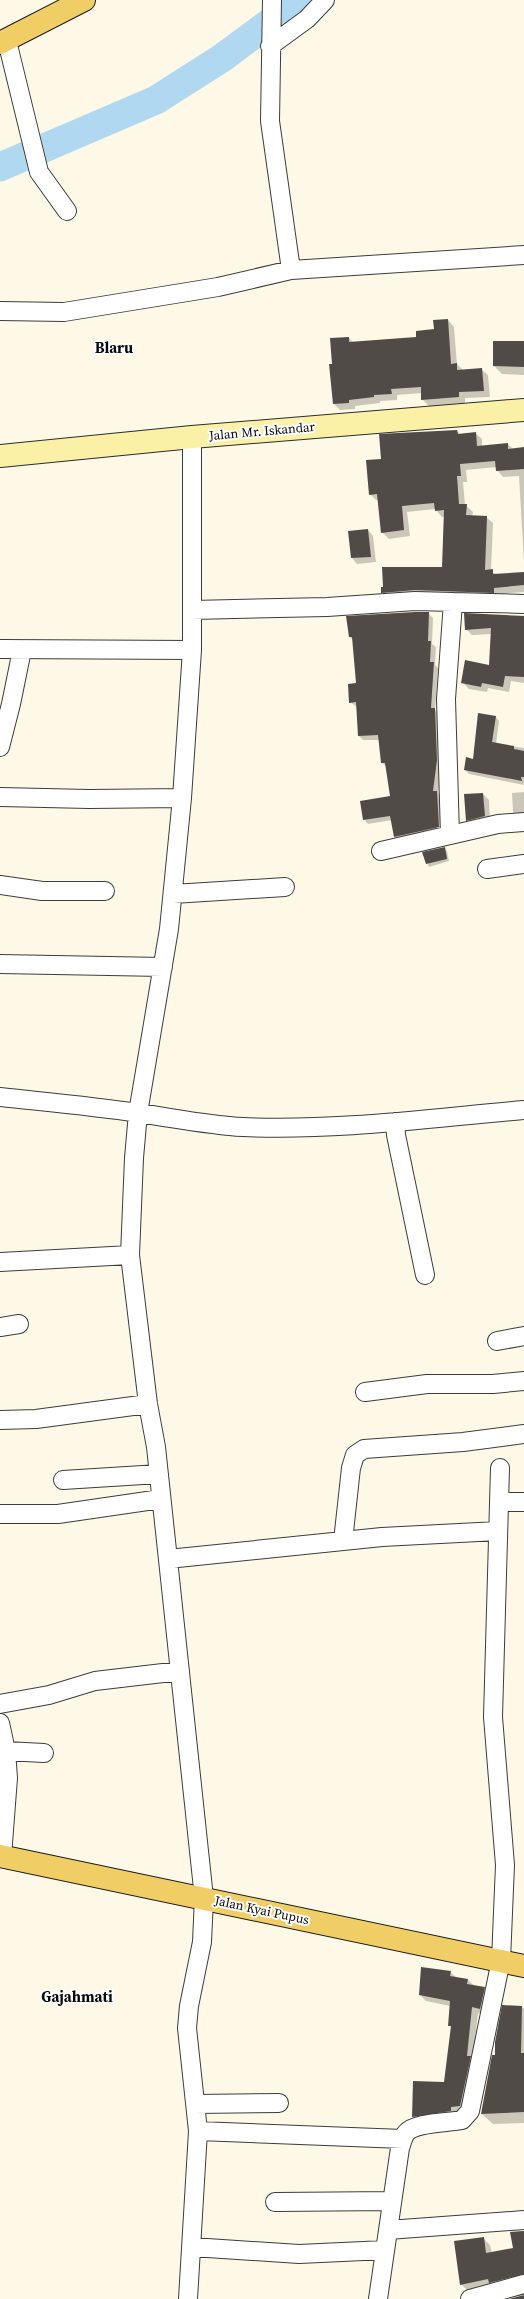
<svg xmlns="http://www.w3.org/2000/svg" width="524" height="2299" viewBox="0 0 524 2299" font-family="'Source Serif 4',serif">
<rect width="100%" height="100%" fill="#fef9e7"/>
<path fill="#0003" d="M448,320L454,327L457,364L463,370L481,369L488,375L490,397L465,398V403L429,406L422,399V393L397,395V400L380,401V403L355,406V409L340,410L334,404L333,365L349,338L353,342L417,338L435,330Z
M524,342V375L502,374L494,366Z
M457,431L460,434L475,433L482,439V447L508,444L513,449L524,448V562L519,476L503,477L497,470V467L466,470L467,482H463L465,505L473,512L472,517H486L493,523L491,571L497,575L524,573V592L500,594V599H389L382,592L443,568L445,517H442L435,509L407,512L410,536L389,539L382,532L379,500H376L370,494L382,460Z
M368,530L373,536L376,562L357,564L352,558Z
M428,613L433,618L432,644L436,647L435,665L438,668L435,710L439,714L442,765L438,793L442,796L444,831L400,841L395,837L392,820L368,824L364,819L391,797L386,767L382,762L380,740H363L359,736L357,707L350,702L357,684L353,640L350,637Z
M524,617V683L511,681L509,692L488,688L487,692L469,689L463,683L490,666L492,634L472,635L466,629Z
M495,716L499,721L496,744L524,748V785L469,774L465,770L474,760Z
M524,792V816H517L513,812L512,793Z
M483,794L489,800L490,822L472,826L467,820Z
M444,848L447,851L449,861L429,867L423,853Z
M450,1972L457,1978L468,1980L475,1986L484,1988L491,1995L487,2015L478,2013L467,2113L420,2123L413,2117L445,2083L452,2028L449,2025L450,2006L426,2001L420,1995Z
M503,2006L522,2007L524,2009V2123L493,2124L482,2114L493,2056H496Z
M524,2231V2282L468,2291L461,2284L483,2238L490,2245L492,2253L515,2249L512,2232Z"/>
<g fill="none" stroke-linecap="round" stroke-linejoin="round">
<path stroke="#b0d8f1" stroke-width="29" d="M0,167L156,100L222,58L300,0"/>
</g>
<path fill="#514b47" d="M448,319L451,364L457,363V370L482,368L484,391L459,392V397L421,400V387L391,389L392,394L374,395V397L349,400V403L333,404L329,364H332L330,338L349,337V342L416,337V331L434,329L433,320Z
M493,341H524V367L493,366Z
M457,430L458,434L476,432L477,446L508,443V449L524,447V469L496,471L495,461L460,464L461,476H457L459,504H467L466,515L487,516L485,570L493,569V574L524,572V585L494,588V593L415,590L381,593V587H383L382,567H442L444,510L435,511L434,503L402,506L404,530L381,533L377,494L369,495L366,460L381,459L379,434Z
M368,529L371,557L351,558L348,531Z
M415,612H429L428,641H431L430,662H434L431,708H435L437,760L433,791H437L439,827L394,837L390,816L363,820L360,801L390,796L385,763H381L378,735L358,736L356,702L349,703L348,684L356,683L352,637H349L346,616Z
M464,613L524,616V677L505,676L503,687L482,683L481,687L461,683L465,660L489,665L491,628L465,630Z
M478,713L496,716L492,742L514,746V749L524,751V777H521L522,781L464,770L466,757L473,759Z
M483,793L485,816L466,821L464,794Z
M445,847L447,859L426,864L422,852Z
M421,1967L451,1971L450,1976L468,1979L467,1984L485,1987L480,2009L472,2007L467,2056H471L460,2106L451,2107V2111L412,2117L413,2081L444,2082L451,2026H448L450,2001L419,1995Z
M502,2005L522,2006L521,2053H524V2112L481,2114L492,2055H495V2042Z
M524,2231V2274L489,2283L488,2279L460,2285L454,2241L484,2237L486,2253L513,2248L510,2232Z
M524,2295V2299H509Z"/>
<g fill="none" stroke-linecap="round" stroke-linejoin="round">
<defs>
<path id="street" d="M272,0L270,121L291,270
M7,41L39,172L67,211
M270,46L307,19L325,0
M0,311L64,312L218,287L291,270L524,255
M192,610L327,607L415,601L524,604
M0,649L192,650
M0,747L11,704L22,650
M0,797L89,799L182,798
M450,835L446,699L453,602
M381,851L498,824L524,822
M487,869L524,864
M0,885L42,891H105
M173,894L285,887
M0,964L163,967
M0,1097C46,1102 92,1106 138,1113C174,1118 208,1125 243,1127C337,1131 431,1118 524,1110
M395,1122L396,1135L425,1275
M0,1262L130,1255
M0,1327L19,1324
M497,1341L524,1336
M365,1392L427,1384H493L524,1381
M0,1420L36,1419L148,1404
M63,1480L159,1474
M499,1502H524
M0,1514H58L161,1499
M343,1541L351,1468L355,1455L364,1449L463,1442L524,1434
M168,1559L382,1537L498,1531
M0,1704L49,1695L95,1681L180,1671
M0,1723L6,1751
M2,1856L8,1778L6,1751L44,1753
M195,2104L279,2103
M198,2131L403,2139
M275,2202L392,2201
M388,2230L524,2220
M192,2247L299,2254L385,2250
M188,2299L198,2131L187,2028L189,2006L202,1942L204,1898L156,1447L148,1404L130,1255L134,1158L138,1113L169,929L182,798L192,650V437
M378,2299L400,2148C402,2143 403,2137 406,2133C415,2122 448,2123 462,2120L470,2111L501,1960L505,1865L493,1717L500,1468
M470,2299L524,2284"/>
<path id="secondary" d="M0,456L192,437L524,410"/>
<path id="primary" d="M0,43L84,0
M0,1856L524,1966"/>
</defs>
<use href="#street" stroke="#3c3c3c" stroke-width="20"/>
<use href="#secondary" stroke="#2b2b2b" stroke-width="24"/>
<use href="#primary" stroke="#1a1a1a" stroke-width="24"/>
<use href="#street" stroke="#fff" stroke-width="18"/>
<use href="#secondary" stroke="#faf1a6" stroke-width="22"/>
<use href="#primary" stroke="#f0ce65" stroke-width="22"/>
</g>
<g text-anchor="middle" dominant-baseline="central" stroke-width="4" stroke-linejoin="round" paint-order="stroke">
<g font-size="13" fill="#090909" stroke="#fff">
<text transform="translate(262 431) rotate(-5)">Jalan Mr. Iskandar</text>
<text transform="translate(262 1910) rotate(12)">Jalan Kyai Pupus</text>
</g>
<g font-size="15" font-weight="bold" fill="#090909" stroke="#fff">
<text x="114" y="347">Blaru</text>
<text x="77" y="1996">Gajahmati</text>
</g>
</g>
</svg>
